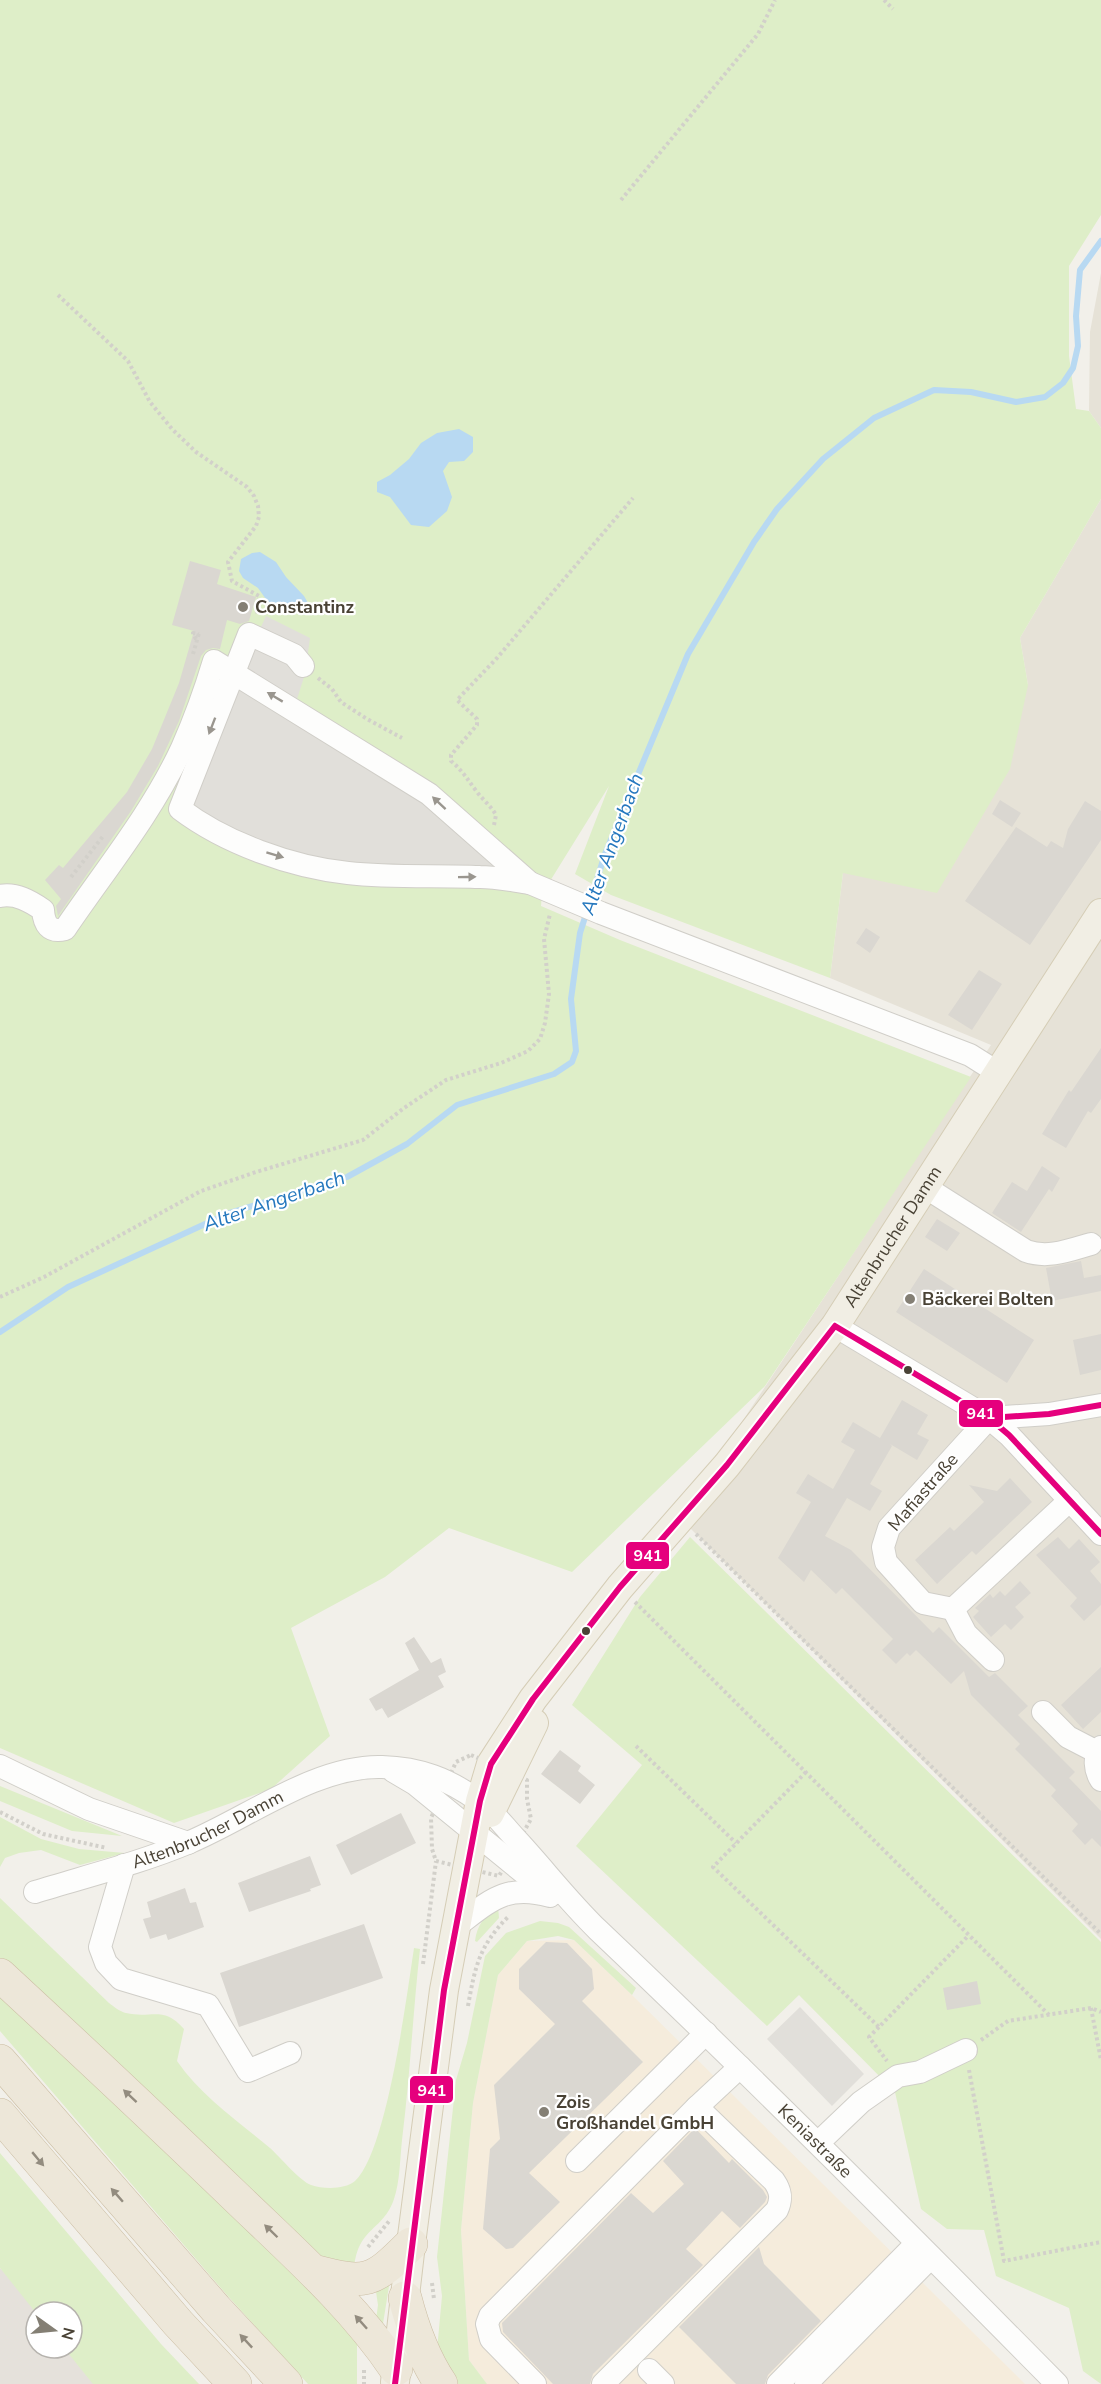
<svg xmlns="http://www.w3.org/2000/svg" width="1101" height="2384" viewBox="0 0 1101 2384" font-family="'Nunito Sans',sans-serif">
<rect width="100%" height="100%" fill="#f2f0ea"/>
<path fill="#e6e2d7" d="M1101,273V428L1089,411L1090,332Z
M1101,499V1939L679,1517L991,1045L830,978L843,873L1028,685L1020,638Z"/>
<path fill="#f5ecdc" d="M574,1940L632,1995L1025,2384H487L469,2360L461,2230L473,2103L498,1975L527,1941Z"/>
<path fill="#e5e1db" d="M0,2268L39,2312H36V2348H72L105,2384H0Z"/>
<path fill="#deeec8" d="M0,0H1101V215L1069,266V356L1076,409L1089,411L1101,428V499L1020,638L1028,685L1010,769L937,893L843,873L830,978L611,895L575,874L609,786L542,894L541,906L620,940L971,1077L765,1386L572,1572L449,1528L385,1577L291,1628L330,1736L271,1789L174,1823L0,1748Z
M690,1537L1101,1942V2384L1083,2371L1069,2308L996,2276L984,2230L947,2229L921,2209L895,2092L799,1995L767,2026L576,1846L642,1765L572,1705L640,1597Z
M0,1786L122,1836L72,1831L0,1801Z
M0,1817L41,1839L79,1849L125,1853L80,1865L41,1850L19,1853L5,1858L0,1867Z
M0,1898L109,2003C114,2007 121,2012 126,2013C152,2019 163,2005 184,2029L177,2061C201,2096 238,2121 270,2148C280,2157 300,2181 311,2185C323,2189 344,2190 355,2181C387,2152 407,1994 414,1948L420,1949C413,2012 410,2076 402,2140C400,2158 400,2181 394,2199C383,2232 356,2227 354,2272L339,2273L0,1964Z
M498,1906L499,1918L477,1942L475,1941C477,1925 485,1915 498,1906Z
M540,1921L558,1923L569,1927L636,1988L632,1995L574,1940L558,1936L527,1941L498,1975L473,2103L461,2230L469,2360L487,2384H452L437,2350L442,2296L437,2257L456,2080L467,2043L485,1956L506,1933Z
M0,1990L306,2276L357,2338V2384H308L226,2294L0,2031Z
M0,2153L161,2344L199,2384H93L64,2348H72V2312L36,2313L0,2268Z
M390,2280L381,2336L375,2327L378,2305L375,2285Z"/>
<path fill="#e1dfda" d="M266,616L310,638L305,674L297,699L435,785L533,894L217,843L169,813L242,628L260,629Z
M800,2007L864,2074L832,2106L767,2039Z"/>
<path fill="#b8d9f2" d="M459,429L473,437V452L464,461L449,462L443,471L452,497L447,511L429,527L411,525L390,497L377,492V482L390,475L409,459L421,443L437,433Z
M260,552L276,562L286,577L304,596L308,603V614L304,615L275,607L268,602L258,588L243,578L239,571L241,559L252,553Z"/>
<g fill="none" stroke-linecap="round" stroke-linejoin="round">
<path stroke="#b8d9f2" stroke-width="6" d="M0,1332L68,1287L229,1213L347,1177L407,1144L457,1105L554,1074L572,1062L576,1051L571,999L580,933L605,854L688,654L754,542L777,509L823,459L874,418L934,390L971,392L1016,402L1045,397L1063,383L1073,368L1078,346L1076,316L1080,270L1101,241"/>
</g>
<path fill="#dad7d1" d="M190,561L221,570L217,584L256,597L249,621L240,624L227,620L220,649L213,648L206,650L201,656L179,721L158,766L131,811L58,916L56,906L61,899L45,880L59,865L63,868L127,792L152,749L179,683L194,631L172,625Z
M1000,800L1021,813L1012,827L992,814Z
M1085,801L1101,811V840L1030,945L965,901L1016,827L1047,847L1051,841L1063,848L1068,829Z
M866,928L880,937L870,953L856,943Z
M979,970L1002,984L972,1030L948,1015Z
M1101,1048V1099L1091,1113L1088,1111L1066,1148L1042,1134L1069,1090L1071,1092Z
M1042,1166L1060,1178L1052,1192L1049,1189L1021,1232L992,1213L1012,1182L1027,1191Z
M937,1219L960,1233L947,1251L925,1237Z
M1081,1261L1084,1278L1101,1275V1291L1052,1301L1046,1268Z
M924,1269L1034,1340L1007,1383L896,1312Z
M1101,1334V1370L1080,1375L1073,1340Z
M902,1400L928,1415L917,1434L929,1440L917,1460L890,1444L892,1446L870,1484L882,1491L870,1511L847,1498L825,1536L851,1550L933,1633L939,1627L989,1677L995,1673L1028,1706L1018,1715L1075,1772L1069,1778L1101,1811V1847L1092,1838L1085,1845L1072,1831L1078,1824L1051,1796L1056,1790L1015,1749L1020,1744L971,1695L964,1671L951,1684L916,1650L910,1656L907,1653L896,1664L882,1650L893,1639L842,1588L836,1594L811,1570L804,1582L778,1558L811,1502L796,1493L808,1474L833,1489L855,1450L841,1442L853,1422L880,1438Z
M1010,1478L1032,1502L976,1555L972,1551L937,1584L915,1560L950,1527L954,1531L984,1502L969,1485L997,1491Z
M1058,1537L1069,1549L1079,1539L1100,1562L1090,1571L1101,1584V1605L1084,1621L1070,1606L1077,1598L1036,1555Z
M1020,1581L1031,1593L1015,1607L1024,1617L1011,1630L1005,1624L991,1637L973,1617L979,1611L975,1608L990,1594L993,1598L1000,1591L1005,1596Z
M414,1637L431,1663L441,1658L446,1672L438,1676L444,1687L388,1718L382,1708L376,1711L369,1699L419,1670L405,1643Z
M1101,1667V1712L1083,1729L1061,1705Z
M560,1750L581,1766L578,1771L595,1785L580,1804L541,1774Z
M401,1813L416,1843L351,1875L336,1845Z
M310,1856L321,1885L310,1889L311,1891L249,1912L238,1883Z
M185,1888L190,1903L196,1902L204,1927L168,1940L166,1934L150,1939L143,1919L151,1917L147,1902Z
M364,1924L383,1978L239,2027L220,1973Z
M546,1942L567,1943L592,1969L594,1989L582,2001L643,2062L529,2173L560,2202L513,2248L506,2249L483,2229L490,2149L500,2139L494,2085L555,2024L519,1989V1969Z
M977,1981L981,2004L947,2010L943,1988Z
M695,2128L729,2163L732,2159L763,2190L767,2197L765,2202L740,2228L722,2211L686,2249L703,2265L593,2374L590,2384H553L503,2332L502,2323L631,2193L653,2213L684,2184L663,2161Z
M759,2247L764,2264L821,2321L768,2375L765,2384H736L679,2327Z"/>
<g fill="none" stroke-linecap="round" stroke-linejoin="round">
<defs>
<g id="minor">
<path d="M303,666L294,655L249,634L180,809C225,843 291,867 348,873C392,878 437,875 480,877C497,877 514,881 530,883"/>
<path d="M0,896C16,893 30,901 43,910C44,924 49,933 65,929C105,870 152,813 182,748C195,719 205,691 214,661L429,794L530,883L601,913L970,1055L997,1072"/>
<path d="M925,1187L1026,1251C1048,1259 1070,1250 1091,1244"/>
<path d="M835,1326L989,1418L1009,1435L1101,1534"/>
<path d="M989,1418L889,1528L883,1547L886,1562L923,1603L953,1609L1070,1500"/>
<path d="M989,1418L1049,1414L1101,1405"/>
<path d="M953,1609L966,1634L993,1660"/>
<path d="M1043,1712L1068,1737L1097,1752"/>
<path d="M1101,1747C1093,1756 1095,1771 1101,1780"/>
<path d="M0,1766L89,1809L188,1843"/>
<path d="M393,1771L415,1784L524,1873L555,1893"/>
<path d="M124,1865L100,1947L106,1963L121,1979L208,2005L248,2071L290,2053"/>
<path id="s1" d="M35,1892C87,1876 140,1863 190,1842C249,1817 317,1765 382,1767C420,1768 448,1779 479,1801C493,1811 503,1825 515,1838C543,1868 568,1901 598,1930C754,2078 906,2231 1057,2384"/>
<path d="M455,1927C489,1902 505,1883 550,1896"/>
<path d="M818,2143L861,2102L898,2076L920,2072L966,2050"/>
<path d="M577,2161L706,2033"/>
<path d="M649,2370L663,2384"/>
<path d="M535,2384L491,2339L487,2324L490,2316L697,2107L740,2067"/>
<path d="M603,2384L777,2210C782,2199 781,2191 774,2181L697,2107"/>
<path d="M778,2384L917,2243"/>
<path d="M806,2384L931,2257"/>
</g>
<g id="major">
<path d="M490,1813L534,1723"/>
<path id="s2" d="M395,2382L411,2244L444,1990L480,1801L491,1764L533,1699L620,1587L727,1465L835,1326L1101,913"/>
</g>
<path id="highway" d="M0,1975C80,2049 160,2124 239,2200C294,2253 353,2305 396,2369
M0,2061L216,2309L286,2384
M0,2115L178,2323L235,2384
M313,2271C367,2285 372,2283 411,2244
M405,2298C413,2329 423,2357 441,2384"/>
</defs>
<use href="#minor" stroke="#d0cec8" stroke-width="24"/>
<use href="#major" stroke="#d5cdb6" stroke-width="30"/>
<use href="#highway" stroke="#ccbea4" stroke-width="34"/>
<path stroke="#d2d0ca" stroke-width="4" stroke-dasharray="3 3" stroke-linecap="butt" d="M884,0L893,9
M621,200L758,34L775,0
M58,295L128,361L150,402L172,429L196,452L247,487L254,496L258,506L259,517L256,526L228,562L232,581L259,596L257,616
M196,639L193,633L199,634
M193,654L199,633
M318,678L332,689L341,702L367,719L402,738
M494,825L496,815C491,806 483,800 477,792C468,780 462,770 451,761V755L477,725V719L457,700L497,658L633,498
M71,877L104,835
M0,1297L44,1277L201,1191L256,1172L363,1140L404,1108L446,1080L501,1063L528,1051L540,1039L545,1023L549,994L544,939L550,914
M696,1534L1101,1934
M635,1602L1049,2015
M636,1746L736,1843
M471,1755L527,1780V1799L531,1819L499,1876L436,1861L432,1849L431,1818L456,1762Z
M806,1772L713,1867L879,2027L969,1935
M0,1812L43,1834L107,1848
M423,1964L436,1861
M468,2006C475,1967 479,1946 508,1917
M1091,2008L1101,2060
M879,2027L869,2037L887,2061
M981,2040L1008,2021L1091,2008L1101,2012
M969,2070L1004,2261L1101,2242
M368,2247L390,2220
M432,2283L434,2299
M364,2370V2384"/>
<use href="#minor" stroke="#fdfdfc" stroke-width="22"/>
<use href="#major" stroke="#f1eee4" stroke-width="28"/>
<use href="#highway" stroke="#ede7d9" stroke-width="33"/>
<defs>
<path id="bus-1" d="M835,1326L989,1418L1009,1435L1101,1534
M959,1400L989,1418L1049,1414L1101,1405
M395,2384L444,1990L480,1801L491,1764L533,1699L620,1587L727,1465L835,1326"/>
</defs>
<use href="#bus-1" stroke="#fff" stroke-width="10"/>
<use href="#bus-1" stroke="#e5007d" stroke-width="6"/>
</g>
<defs><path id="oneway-solid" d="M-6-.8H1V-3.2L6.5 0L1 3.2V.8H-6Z" transform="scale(1.5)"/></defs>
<g fill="#9a968f">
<use href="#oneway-solid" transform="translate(275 697) rotate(-149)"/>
<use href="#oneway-solid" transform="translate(212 726) rotate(111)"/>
<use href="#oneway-solid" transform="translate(439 803) rotate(-137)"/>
<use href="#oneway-solid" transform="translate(275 855) rotate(17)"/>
<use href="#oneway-solid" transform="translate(467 877) rotate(-1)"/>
</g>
<g fill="#938c7f">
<use href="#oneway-solid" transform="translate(130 2096) rotate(-137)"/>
<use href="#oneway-solid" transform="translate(38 2159) rotate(50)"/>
<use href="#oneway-solid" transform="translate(117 2195) rotate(-131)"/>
<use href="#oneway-solid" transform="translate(271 2231) rotate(-136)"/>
<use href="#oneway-solid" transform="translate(361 2322) rotate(-132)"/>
<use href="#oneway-solid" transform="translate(246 2341) rotate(-133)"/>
</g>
<g fill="#847f74" stroke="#fff" stroke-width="2">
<circle cx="243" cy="607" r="6"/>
<circle cx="910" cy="1299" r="6"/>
<circle cx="544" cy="2112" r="6"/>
</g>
<g fill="#494235" stroke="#fff" stroke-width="2">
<circle cx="908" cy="1370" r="5"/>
<circle cx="586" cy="1631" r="5"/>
</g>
<g text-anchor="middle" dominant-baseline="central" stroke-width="4.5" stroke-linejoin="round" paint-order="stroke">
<g font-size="18" font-weight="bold" fill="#494235" stroke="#fff" text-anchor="start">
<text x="255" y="607">Constantinz</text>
<text x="922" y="1299">Bäckerei Bolten</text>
<text x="556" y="2102">Zois<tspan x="556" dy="21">Großhandel GmbH</tspan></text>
</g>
<g font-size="18" fill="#494235" stroke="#fff">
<text stroke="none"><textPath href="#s2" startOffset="1290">Altenbrucher Damm</textPath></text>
<text transform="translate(923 1492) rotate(-49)">Mafiastraße</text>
<text stroke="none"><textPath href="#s1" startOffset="184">Altenbrucher Damm</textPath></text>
<text stroke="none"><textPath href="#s1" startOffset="954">Keniastraße</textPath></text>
</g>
<g font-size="20" font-style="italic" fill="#2578be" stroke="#fff">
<text transform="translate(612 844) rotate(-70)">Alter Angerbach</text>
<text transform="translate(274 1201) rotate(-19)">Alter Angerbach</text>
</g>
</g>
<g stroke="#fff" stroke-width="2">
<rect x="958" y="1399" width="46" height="29" rx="6" fill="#e5007d"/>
<rect x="625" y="1541" width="45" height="29" rx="6" fill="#e5007d"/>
<rect x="409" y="2075" width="45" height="29" rx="6" fill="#e5007d"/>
</g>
<g font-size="16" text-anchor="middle" font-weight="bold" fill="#fff">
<text x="981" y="1419">941</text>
<text x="648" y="1561">941</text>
<text x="432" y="2096">941</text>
</g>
<g transform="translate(54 2330) rotate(105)"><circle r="28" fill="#ffffff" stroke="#b6b3ae" stroke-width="1.5"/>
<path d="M0-4.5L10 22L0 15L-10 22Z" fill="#847f74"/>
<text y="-9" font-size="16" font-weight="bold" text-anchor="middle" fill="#494235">N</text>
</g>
</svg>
